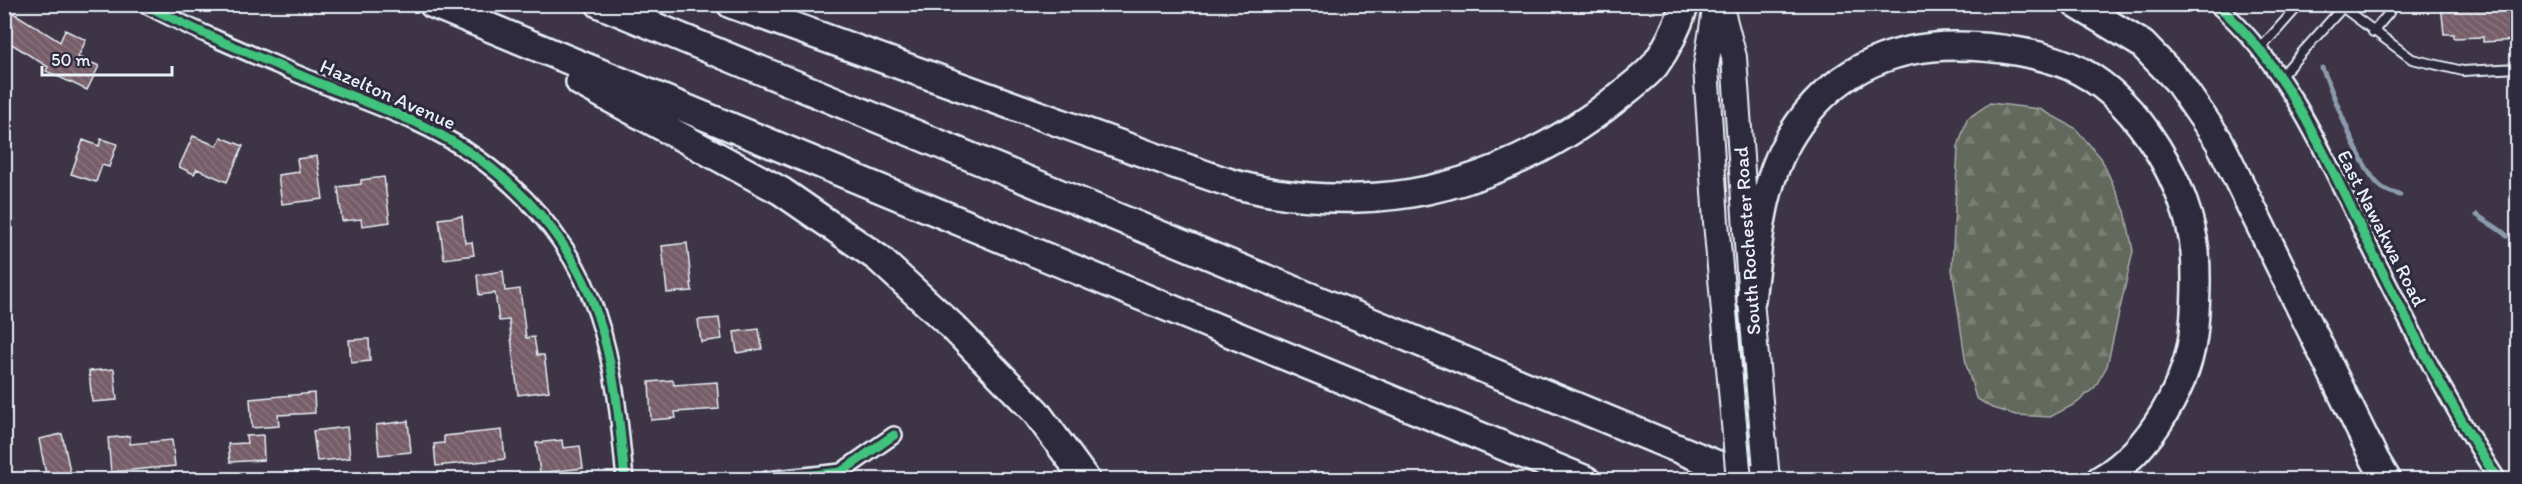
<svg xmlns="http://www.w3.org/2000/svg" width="2522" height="484" viewBox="0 0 2522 484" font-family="Itim,sans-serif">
<defs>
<pattern id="forest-firs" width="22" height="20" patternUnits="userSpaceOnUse" patternTransform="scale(1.5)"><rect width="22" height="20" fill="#64695b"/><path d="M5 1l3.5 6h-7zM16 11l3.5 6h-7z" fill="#7a7f73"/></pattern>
<pattern id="building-back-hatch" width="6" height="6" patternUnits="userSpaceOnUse" patternTransform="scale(1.5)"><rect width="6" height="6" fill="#765d68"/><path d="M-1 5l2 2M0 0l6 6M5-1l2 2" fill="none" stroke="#8a757e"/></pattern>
</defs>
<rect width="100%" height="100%" fill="#3d3446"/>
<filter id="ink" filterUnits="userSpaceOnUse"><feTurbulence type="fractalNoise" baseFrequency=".0167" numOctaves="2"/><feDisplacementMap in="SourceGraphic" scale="12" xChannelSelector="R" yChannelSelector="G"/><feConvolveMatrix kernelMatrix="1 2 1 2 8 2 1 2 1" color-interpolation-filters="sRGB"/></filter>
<g filter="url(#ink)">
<path fill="url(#forest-firs)" stroke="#a6adaa" stroke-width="1.5" d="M1990,103L2040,109L2075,128L2101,158L2125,211L2133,251L2107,366L2095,387L2077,403L2050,417L2016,415L1992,408L1976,398L1966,364L1952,269L1958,147L1967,119Z"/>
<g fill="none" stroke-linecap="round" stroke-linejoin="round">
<path stroke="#8b9bac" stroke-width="5" d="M2270,4L2272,6
M2322,68C2335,97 2358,164 2379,185C2385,191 2392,193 2400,195
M2477,215C2487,223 2498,227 2507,236"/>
</g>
<path fill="url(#building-back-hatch)" stroke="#e8f1f8" stroke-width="1.5" d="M2441,4H2517V40L2483,42V37L2454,38V34H2444Z
M4,7L60,42L65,30L86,40L78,57L99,66L87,90L46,71L48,67L4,39Z
M193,136L217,146L221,137L243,146L227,182L197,169L194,174L179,167Z
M101,139L117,144L109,167L102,165L96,182L71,174L83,140L99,146Z
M317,156L323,199L282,204L278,175L299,172L297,159Z
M384,177L390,222L362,226L361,219L342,221L338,187L361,184V180Z
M462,216L465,243L472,242L474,255L444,259L439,219Z
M687,243L692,291L667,293L662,246Z
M503,271L505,291L520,289L526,338L534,337L537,355H544L549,391L518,395L509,320L499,321L495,293L479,295L477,275Z
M719,318L722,339L701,342L698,320Z
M759,329L762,349L737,353L734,332Z
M367,339H369L370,361L351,363L349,340Z
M114,369L117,400L92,402L89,371Z
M673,380L674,385L717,382L719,409L675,412L676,418L651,420L649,382Z
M314,393L315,413L278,415L279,426L252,428L250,399Z
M408,421L411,452L379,455L376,425Z
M347,427L350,458L317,461L313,431Z
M502,430L505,459L436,466L434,444L444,443V436Z
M62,434L72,480H47L39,439Z
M263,435L264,460L230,462L228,444L247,443L246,436Z
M130,436V444L172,440L175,466L111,472L108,438Z
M562,440L563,448L580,446L583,468L540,473L536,443Z"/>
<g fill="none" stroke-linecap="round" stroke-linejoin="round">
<defs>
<path id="lane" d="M2338,4L2412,59L2463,71L2518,68
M2373,32L2389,13L2388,4
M2260,49L2300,4
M2280,77L2342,8"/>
<path id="street" d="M144,4C203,35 265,60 326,86C356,98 386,109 415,122C498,160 567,226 597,314C615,367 620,424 625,480
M2216,4C2291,69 2328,163 2371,249C2410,327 2450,406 2498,480
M767,480L841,472L894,435"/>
<path id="primary" d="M1716,4L1706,67L1716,222L1730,379
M1720,4L1734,57L1751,300L1767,480"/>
<path id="highway" d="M433,4L1586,480
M600,4L1754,480
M731,4L1177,165C1200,172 1223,182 1246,187C1282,196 1322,199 1359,198C1453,196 1545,156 1617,98C1629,88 1645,77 1655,65C1668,47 1678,25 1685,4
M2076,4L2142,44L2177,80L2219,141L2375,460L2387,480
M580,82L781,191L878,258L953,327L1036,412L1086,480
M1751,300C1758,245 1761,183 1792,134C1829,75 1886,46 1956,46C1994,46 2046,53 2080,71C2140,103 2188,186 2195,252C2197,276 2196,301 2194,326C2190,382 2150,451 2100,480"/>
</defs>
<use href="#lane" stroke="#e8f1f8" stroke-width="12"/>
<use href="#street" stroke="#e8f1f8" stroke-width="20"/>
<use href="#primary" stroke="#e8f1f8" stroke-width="28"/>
<use href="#highway" stroke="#e8f1f8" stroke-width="32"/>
<use href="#lane" stroke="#2f2a3d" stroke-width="8"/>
<use href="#street" stroke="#2f2a3d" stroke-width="15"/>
<use href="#primary" stroke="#2f2a3d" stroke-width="24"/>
<use href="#highway" stroke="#2f2a3d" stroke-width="27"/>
<defs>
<path id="primary-bridge" d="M1730,379L1739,480"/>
</defs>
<use href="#primary-bridge" stroke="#e8f1f8" stroke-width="28" stroke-linecap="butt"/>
<use href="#primary-bridge" stroke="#2f2a3d" stroke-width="24"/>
<defs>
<path id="cycleway" d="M144,4C203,35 265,60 326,86C356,98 386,109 415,122C498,160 567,226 597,314C615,367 620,424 625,480
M2216,4C2291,69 2328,163 2371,249C2410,327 2450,406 2498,480
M767,480L841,472L894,435"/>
</defs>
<use href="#cycleway" stroke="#2f2a3d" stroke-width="13"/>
<use href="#cycleway" stroke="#40c37c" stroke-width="9"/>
</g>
</g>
<g text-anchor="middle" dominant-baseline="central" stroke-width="6" stroke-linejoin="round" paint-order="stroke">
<g font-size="20" fill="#e8f1f8" stroke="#2f2a3d">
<text transform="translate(388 94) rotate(24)">Hazelton Avenue</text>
<text transform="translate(2382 228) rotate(63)">East Nawakwa Road</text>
<text transform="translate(1747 241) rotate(-94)">South Rochester Road</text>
</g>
</g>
<rect width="2522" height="484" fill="none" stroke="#2f2a3d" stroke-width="24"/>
<rect x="12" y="12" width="2498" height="460" fill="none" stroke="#e8f1f8" stroke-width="2" filter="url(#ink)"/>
<path d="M42 66v9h130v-9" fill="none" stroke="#e8f1f8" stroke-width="3"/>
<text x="51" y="66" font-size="18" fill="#e8f1f8" stroke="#2f2a3d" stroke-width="4.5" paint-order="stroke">50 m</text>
</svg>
